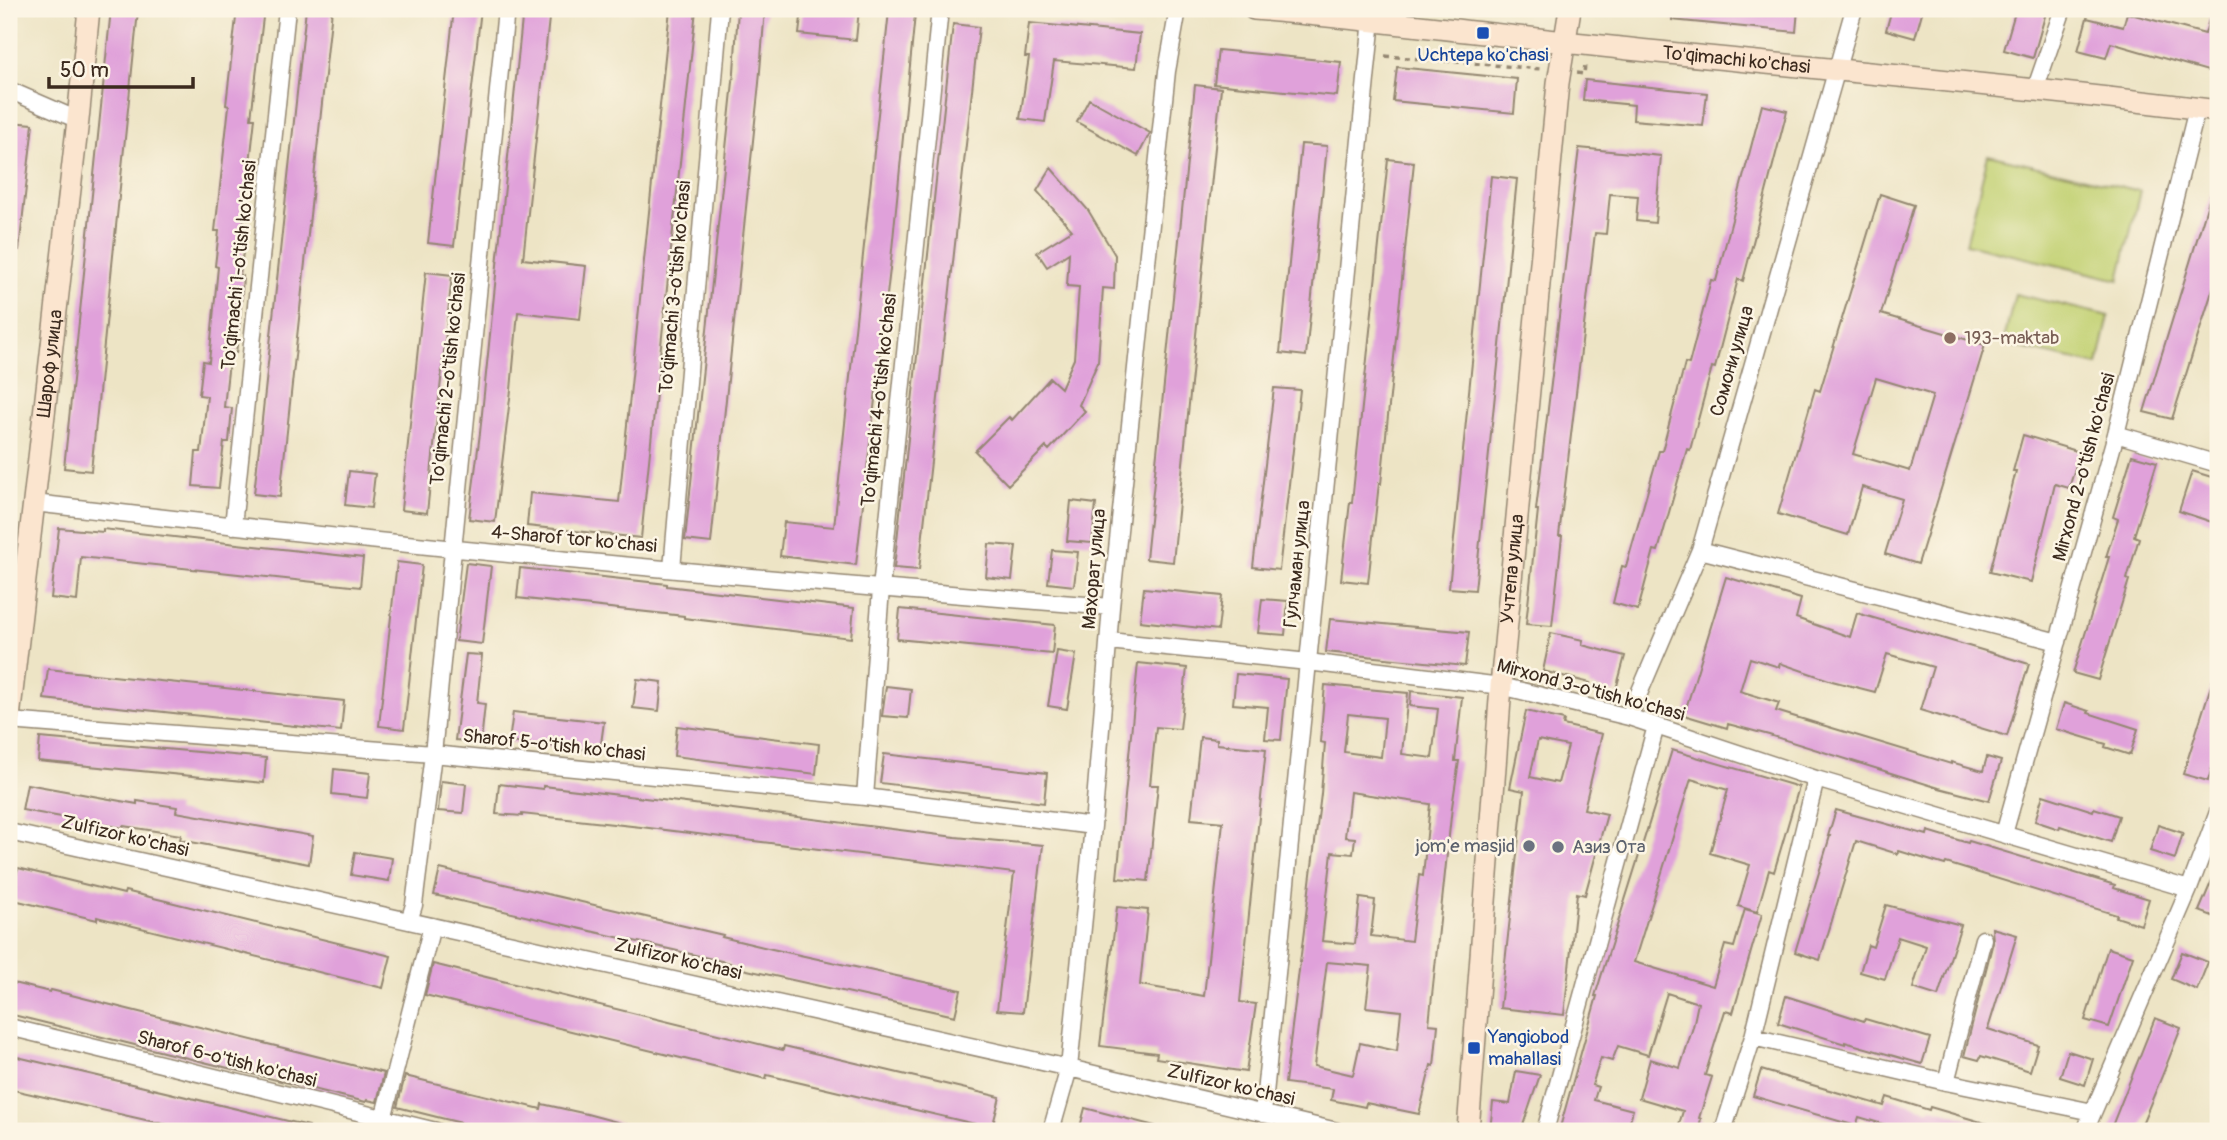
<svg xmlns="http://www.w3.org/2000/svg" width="2227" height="1140" viewBox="0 0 2227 1140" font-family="Pangolin,sans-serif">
<rect width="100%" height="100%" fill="#fcf5e5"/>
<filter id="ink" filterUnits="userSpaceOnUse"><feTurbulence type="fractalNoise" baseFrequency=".0143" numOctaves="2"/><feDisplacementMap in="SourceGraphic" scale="14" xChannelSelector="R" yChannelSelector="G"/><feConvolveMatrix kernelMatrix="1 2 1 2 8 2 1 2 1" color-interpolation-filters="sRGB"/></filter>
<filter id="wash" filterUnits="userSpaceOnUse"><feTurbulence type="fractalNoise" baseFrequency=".00686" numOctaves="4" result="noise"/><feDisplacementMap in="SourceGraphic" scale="28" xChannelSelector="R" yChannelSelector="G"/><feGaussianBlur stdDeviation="1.57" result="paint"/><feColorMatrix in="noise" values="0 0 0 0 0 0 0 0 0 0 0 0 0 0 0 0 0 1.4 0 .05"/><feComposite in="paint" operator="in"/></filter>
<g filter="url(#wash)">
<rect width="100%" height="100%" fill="#ede4c5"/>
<path fill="#c2d173" stroke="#7e7e48" stroke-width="2" d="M1988,155L2140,191L2119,280L1966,244Z
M2015,294L2109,316L2098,365L2003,344Z"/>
<g id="blocks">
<path fill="#e0a1da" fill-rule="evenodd" d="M111,9L138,11L91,471L64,468Z
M237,9H264L251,118H255L242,235H245L240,276H243L240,320L236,353H230L224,407L232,408L229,442H224L219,488L193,486L196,452H201L207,396L199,395L203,361L209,362L214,308L218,267L215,266L219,231H215L229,106L226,105Z
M306,9H332L280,497L254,494Z
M454,9H481L454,246L428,243Z
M523,9H550L523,259L586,266L580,319L518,312L511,390L495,522L469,519L480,433Z
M670,9H696L641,538L527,526L530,493L619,502Z
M738,9H765L759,83L711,543L685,540L734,72Z
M802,9H859L856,40L799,34Z
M1673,9H1798L1796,32L1672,20Z
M1892,9H1923L1915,38L1886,30Z
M2016,9H2047L2033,58L2004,50Z
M2212,9H2218V74L2111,43L2106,58L2078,51L2087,18L2123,27L2127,13L2205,34Z
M889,11L915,14L891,260L856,565L780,556L784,522L834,527Z
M1029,23L1140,34L1136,68L1054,61L1045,122L1020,119L1029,57H1025Z
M953,24L979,27L919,570L894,568Z
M1218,50L1341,62L1337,96L1214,84Z
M1397,67L1517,79L1514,113L1393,101Z
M1585,80L1707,93L1703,126L1633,120L1634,105L1583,100Z
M1195,85L1221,88L1173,562L1146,559Z
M1089,99L1150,133L1138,156L1077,122Z
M1762,105L1787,111L1743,281L1738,279L1715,368L1712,367L1690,450L1687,449L1658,551L1654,550L1638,610L1613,603L1622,566L1626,567L1659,451H1662L1685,363L1689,364L1711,280L1716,281Z
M9,122L33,124L19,250L9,249Z
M1301,144L1327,146L1306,356L1280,353Z
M1579,148L1661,156L1655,223L1636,221L1638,196L1610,194L1606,234L1595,233L1559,536H1562L1552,626L1526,624L1538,510H1536Z
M1388,159L1414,162L1381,484L1379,483L1368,583L1341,580L1350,502H1352Z
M1051,168L1088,210L1115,255L1114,289L1103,288L1098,362L1079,405L1085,411L1049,450L1046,447L1008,485L975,451L1009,417L1012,420L1050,378L1061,388L1074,359L1079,287L1067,286L1069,253L1047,267L1037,252L1072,230L1037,191Z
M1491,176L1517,179L1475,590L1449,588Z
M2214,184L2218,185V272L2172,419L2144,412Z
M1880,194L1914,205L1881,314L1985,345L1918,564L1885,554L1902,499L1862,487L1848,535L1778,514L1815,389L1820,391ZM1876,378L1933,395L1910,471L1853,454Z
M426,272L452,275L427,513L401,510Z
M1274,388L1300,390L1279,570L1253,567Z
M2023,435L2080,452L2069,488L2055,484L2031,582L1990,572L2016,471H2013Z
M2132,455L2157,462L2134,536L2139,538L2127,579L2129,580L2098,680L2073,673L2109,557H2106L2118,519L2113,517Z
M349,471L375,474L371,508L345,505Z
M2192,471L2218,479V524L2179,511Z
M1071,501L1096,504L1092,543L1067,541Z
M59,528L103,532V529L363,558L360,587L81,557L77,601L51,598Z
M989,544L1016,546L1012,580L986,577Z
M1052,550L1078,552L1074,586L1048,583Z
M397,562L422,565L404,729L379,726Z
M466,563L491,566L482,644L456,641Z
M520,568L667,584V586L854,608L851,638L684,618V616L517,598Z
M1726,577L1801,599L1796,618L1850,637L1857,613L2029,664L2007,736L1920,710L1933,667L1887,654L1875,692L1832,681L1780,663L1779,667L1750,658L1740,691L1779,703L1776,711L1951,764V762L1983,771L1987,757L2001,761L1989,801L1939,788L1769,735L1728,724L1727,728L1684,715Z
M1144,588L1222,596L1218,630L1140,621Z
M1262,599L1288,601L1285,635L1258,633Z
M900,609L1055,625L1052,654L897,639Z
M1330,619L1469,632L1465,666L1326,652Z
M1551,633L1583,640L1582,645L1625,656L1615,693L1589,686L1590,683L1543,671Z
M1057,651L1076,654L1067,709L1048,706Z
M466,654L482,655L477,703L485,704L481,742L455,740Z
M1138,663L1187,668L1180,729L1156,727L1150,785H1158L1148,881L1117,878Z
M48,669L344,701L341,731L44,699Z
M2215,673L2218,674V747L2208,781L2183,774Z
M1236,674L1287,679L1281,740L1265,739L1268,707L1233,704Z
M637,679L662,682L659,711L633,708Z
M1325,685L1408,693L1402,754L1432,758L1438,709L1410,706L1411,691L1462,697L1455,761H1459L1452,807L1429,1024L1438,1025L1434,1066L1431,1065L1419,1114L1366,1103L1365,1107L1331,1100L1333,1089L1285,1083L1321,794L1325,743L1320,742ZM1348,714L1385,718L1381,757L1344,752ZM1350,792L1430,804L1423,876L1419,875L1411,941L1371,936L1375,900L1360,898L1355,944L1322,941L1332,852L1353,854L1355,838L1345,837ZM1327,962L1371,966L1366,1007L1401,1011L1397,1051L1360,1043L1353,1075L1314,1066Z
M886,686L911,689L908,718L882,716Z
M2064,703L2089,711L2088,713L2138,729L2130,755L2105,747L2106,744L2056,729Z
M1526,711L1564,720L1563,725L1602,734L1584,809L1607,814L1585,895L1577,893L1564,1015L1500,1008L1524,791L1510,788ZM1538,740L1568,746L1558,783L1530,777Z
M513,712L604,722L600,751L509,742Z
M677,726L819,744L816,774L674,756Z
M1200,737L1217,739V744L1266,749L1240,1002L1256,1004L1246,1072L1156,1058L1157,1053L1100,1046L1117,907L1148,910L1140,985L1204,996L1223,822L1191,819Z
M40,738L266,758L264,783L38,761Z
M1672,750L1799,787L1774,872L1769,870L1757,912L1738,906L1750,865L1710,853L1728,790L1691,779L1634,962L1713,986L1725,945L1734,947L1745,909L1762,914L1733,1013L1725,1011L1705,1075L1712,1077L1699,1118L1701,1119L1698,1131H1677L1683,1111L1639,1098L1650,1059L1680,1068L1693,1027L1698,1003L1667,993L1648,1055L1618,1046L1612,1061L1601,1058L1592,1085L1598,1087L1594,1100L1633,1110L1627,1131H1559L1597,996H1595Z
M884,754L1047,773L1044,803L880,783Z
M334,769L370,773L367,798L332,794Z
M441,781L466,784L463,813L438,811Z
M27,784L137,804V801L177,807L176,812L313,836L309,864L180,840L181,835L123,826V828L22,810Z
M499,784L543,789V786L670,801L955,837L1043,845L1023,1012L997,1010L1014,873L641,827L522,814V816L496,814Z
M2043,795L2093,811L2094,808L2119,816L2111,842L2060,826L2059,829L2035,821Z
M1836,810L1927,835L1928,831L1968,843L1969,841L2115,885L2114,888L2149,899L2141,925L2116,917L2117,915L1946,863L1945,865L1899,851L1898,854L1856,841L1820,960L1795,952L1830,836H1828Z
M2158,825L2183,833L2175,859L2150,851Z
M355,852L392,858L389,881L351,875Z
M2218,866V918L2199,911Z
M18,868L124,894L125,891L391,956L383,988L97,917V920L10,899Z
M440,869L723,935L722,937L772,949L961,990L955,1016L729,966L730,963L434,895Z
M1886,905L1961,925L1938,996L1913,988L1926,946L1898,937L1885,979L1860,972L1868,945L1873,947Z
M1992,928L2017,935L1988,1029L2038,1045L2030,1071L1981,1056L1979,1060L1964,1056L1993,942Z
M2108,948L2133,956L2109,1027L2085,1020Z
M2182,952L2208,962L2197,990L2171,979Z
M433,964L783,1050L784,1046L1000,1097L992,1128L767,1075L766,1079L425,995Z
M9,982L50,992L51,990L384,1073L377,1102L367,1100L366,1102L9,1014Z
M1786,996L1864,1021L1865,1019L1930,1038L1922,1064L1845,1042V1044L1778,1023Z
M2155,1018L2181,1028L2162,1076L2139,1131H2110Z
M2068,1051L2093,1059L2085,1085L2060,1077Z
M9,1055L309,1126L308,1131H194L9,1089Z
M1761,1070L1884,1106L1887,1097L1929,1110L1930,1107L1998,1127L1997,1131H1906L1859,1117L1856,1126L1753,1096Z
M1516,1071L1540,1075L1521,1131H1490L1493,1102L1510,1104Z
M405,1076L541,1109L542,1104L587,1114L632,1126V1131H494L441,1118L397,1107Z
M1085,1108L1155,1126V1131H1079Z"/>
</g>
</g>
<g filter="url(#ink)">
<use href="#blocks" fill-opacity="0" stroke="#948772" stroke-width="2"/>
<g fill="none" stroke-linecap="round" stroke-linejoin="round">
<defs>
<path id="street" d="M9,90L78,120
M2035,90L2063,9
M2116,434L2218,464
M34,503C392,545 751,579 1111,607
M233,526L287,9
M1700,550L2058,642
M672,569L720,9
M1109,641L1308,662L1501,686L1629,717L1816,779L2189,889
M1629,717L1700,550L1854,9
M9,721L433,754L865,797L1093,826
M865,797L881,589L940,9
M9,832L1069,1068L1337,1131
M2004,834L2116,434L2197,109
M409,921L414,905L433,754L506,9
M9,1027L436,1131
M1753,1037L1946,1082L2093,1112
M1946,1082L1983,939
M1263,1114L1372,19
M380,1131L432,926
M1051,1131L1069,1068L1093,826L1111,607L1167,71L1178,9
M1545,1131L1656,726
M1723,1131L1753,1037L1816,779
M2085,1131L2189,889L2218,812"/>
<g id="secondary">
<path id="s1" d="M1254,9C1349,17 1443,29 1538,39C1765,65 1992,82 2218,111"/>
<path id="s2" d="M9,718L78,120L89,9"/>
<path id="s3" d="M1468,1131L1501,686L1558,83L1570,9"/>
</g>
</defs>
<use href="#street" stroke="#948772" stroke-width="19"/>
<use href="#secondary" stroke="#948772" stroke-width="24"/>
<path stroke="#948772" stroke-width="3.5" stroke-dasharray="5 5" stroke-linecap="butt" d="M1385,56L1541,69
M1577,73L1584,74L1585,64"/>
<use href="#street" stroke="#fff" stroke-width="16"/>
<use href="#secondary" stroke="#fbe5cf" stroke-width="21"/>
</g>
</g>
<g fill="#1a4fb4" stroke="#fcf5e5" stroke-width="2.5">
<rect x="1476" y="26" width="14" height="14" rx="3.5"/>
<rect x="1467" y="1041" width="14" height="14" rx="3.5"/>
</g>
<circle fill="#8d6e63" stroke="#fcf5e5" stroke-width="2.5" cx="1950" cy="338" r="7"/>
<g fill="#6b7280" stroke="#fcf5e5" stroke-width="2.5">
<circle cx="1529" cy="846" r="7"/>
<circle cx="1558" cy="847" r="7"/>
</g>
<g text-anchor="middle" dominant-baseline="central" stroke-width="5" stroke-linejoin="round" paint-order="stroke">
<g font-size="19" fill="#164399" stroke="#fcf5e5">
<text x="1483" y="55">Uchtepa ko'chasi</text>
<text x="1488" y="1037" text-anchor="start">Yangiobod<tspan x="1488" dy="22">mahallasi</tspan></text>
</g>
<g font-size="19" fill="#3b2a1e" stroke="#fcf5e5">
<text stroke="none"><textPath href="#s1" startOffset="485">To'qimachi ko'chasi</textPath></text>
<text transform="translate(239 265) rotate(-84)">To'qimachi 1-o'tish ko'chasi</text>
<text transform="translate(675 287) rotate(-85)">To'qimachi 3-o'tish ko'chasi</text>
<text transform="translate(1732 361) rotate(-74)">Сомони улица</text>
<text stroke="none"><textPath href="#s2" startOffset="357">Шароф улица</textPath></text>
<text transform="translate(448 379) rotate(-84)">To'qimachi 2-o'tish ko'chasi</text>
<text transform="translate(879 400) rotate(-84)">To'qimachi 4-o'tish ko'chasi</text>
<text transform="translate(2084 467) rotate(-75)">Mirxond 2-o'tish ko'chasi</text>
<text transform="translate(574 539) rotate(5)">4-Sharof tor ko'chasi</text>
<text transform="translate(1297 564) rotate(-84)">Гулчаман улица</text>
<text transform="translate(1094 569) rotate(-85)">Махорат улица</text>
<text stroke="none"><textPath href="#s3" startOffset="564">Учтепа улица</textPath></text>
<text transform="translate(1591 690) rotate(15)">Mirxond 3-o'tish ko'chasi</text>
<text transform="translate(554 745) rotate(6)">Sharof 5-o'tish ko'chasi</text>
<text transform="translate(125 836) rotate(13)">Zulfizor ko'chasi</text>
<text transform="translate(678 959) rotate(13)">Zulfizor ko'chasi</text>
<text transform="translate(227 1059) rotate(14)">Sharof 6-o'tish ko'chasi</text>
<text transform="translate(1231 1085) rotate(13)">Zulfizor ko'chasi</text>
</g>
<g font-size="19" fill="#785e54" stroke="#fcf5e5" text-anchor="start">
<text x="1964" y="338">193-maktab</text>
</g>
<g font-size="19" fill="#5b616d" stroke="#fcf5e5" text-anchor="end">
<text x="1515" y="846">jom'e masjid</text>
<text x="1572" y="847" text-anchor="start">Азиз Ота</text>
</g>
</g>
<rect width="2227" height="1140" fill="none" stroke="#fcf5e5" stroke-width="35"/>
<path d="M49 77v10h144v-10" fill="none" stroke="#3b2a1e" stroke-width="3.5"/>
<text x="60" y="77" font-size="21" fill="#3b2a1e" stroke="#fcf5e5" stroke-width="5" paint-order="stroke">50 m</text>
</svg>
